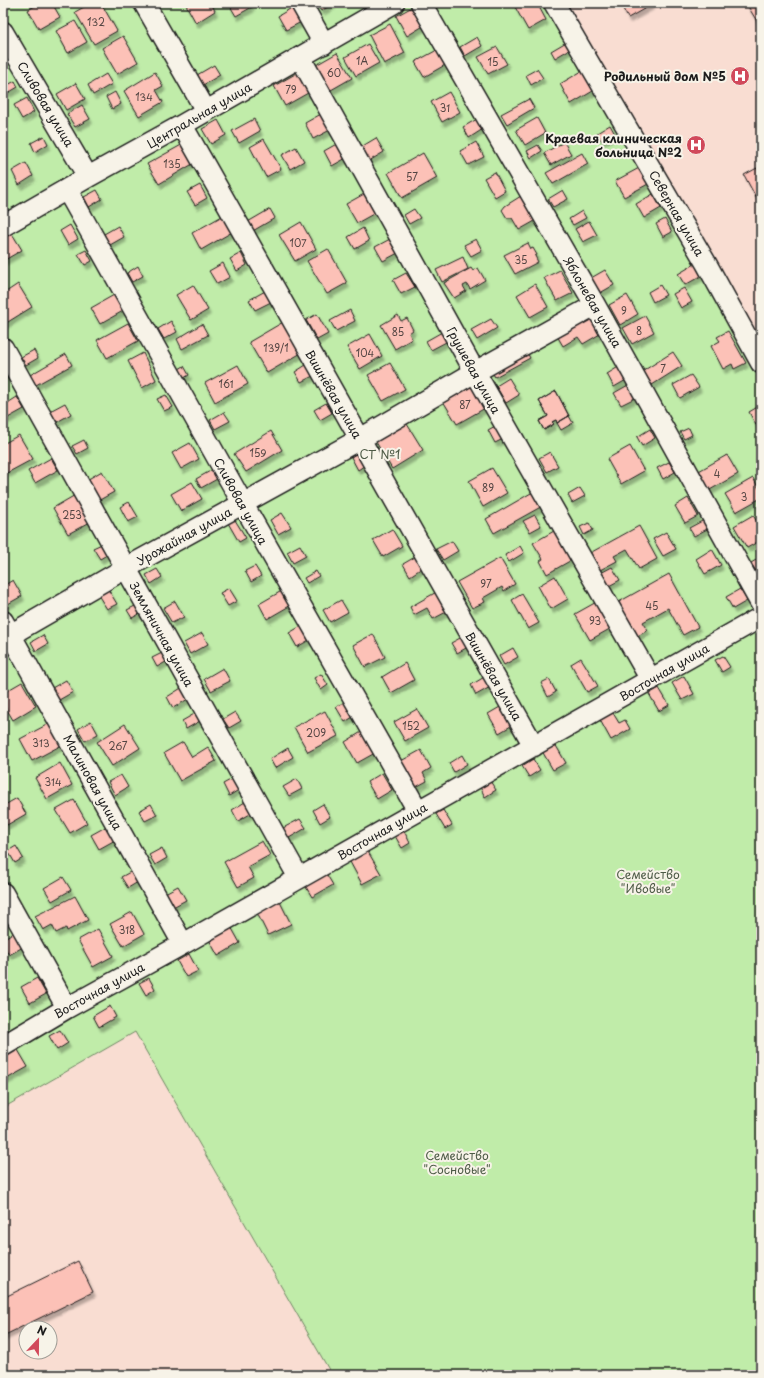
<svg xmlns="http://www.w3.org/2000/svg" width="764" height="1378" viewBox="0 0 764 1378" font-family="'Playpen Sans',sans-serif">
<defs>
<filter id="shadow"><feDropShadow dx="2.5" dy="4.5" stdDeviation="1" flood-color="#0004"/></filter>
</defs>
<rect width="100%" height="100%" fill="#f8e9de"/>
<filter id="ink" filterUnits="userSpaceOnUse"><feTurbulence type="fractalNoise" baseFrequency=".025" numOctaves="2"/><feDisplacementMap in="SourceGraphic" scale="8" xChannelSelector="R" yChannelSelector="G"/><feConvolveMatrix kernelMatrix="1 2 1 2 8 2 1 2 1" color-interpolation-filters="sRGB"/></filter>
<g filter="url(#ink)">
<path fill="#f9ddd2" fill-rule="evenodd" d="M562,3H761V354Z
M135,1032L332,1375H3V1108ZM26,1328H50V1352H26Z"/>
<path fill="#c0eca9" stroke="#6e8462" d="M3,3H557L761,359V1375H332L135,1032L3,1108Z"/>
<path fill="#fcc1b7" stroke="#1c1c1c" filter="url(#shadow)" d="M40,3H52L60,17L39,29L28,10Z
M91,3H101L117,31L94,44L75,12Z
M185,3H211L215,11L196,23Z
M236,3H250L252,7L236,16L230,6Z
M316,3H333V4L321,11Z
M523,3H537L546,20L528,30L515,7Z
M630,3H650L651,5L628,18L622,7Z
M746,3H761V28Z
M295,6L303,21L286,30L278,16Z
M414,6L425,25L407,36L396,16Z
M75,21L87,42L68,53L56,31Z
M390,24L405,53L384,64L369,35Z
M123,36L138,62L117,74L102,48Z
M477,37L482,46L465,56L460,47Z
M568,41L572,48L555,58L551,51Z
M368,44L379,63L356,76L345,57Z
M497,47L507,64L488,74L478,57Z
M437,50L445,65L424,77L415,62Z
M337,53L352,78L331,90L316,65Z
M214,65L220,75L203,85L197,75Z
M537,69L543,78L531,85L526,75Z
M582,71L593,91L571,104L560,84Z
M155,72L163,86L156,90L163,102L139,116L124,91Z
M297,73L308,93L285,106L274,86Z
M106,74L112,84L93,95L88,85Z
M15,81L18,87L8,93L4,87Z
M76,83L85,99L66,110L57,94Z
M115,92L121,104L112,109L106,97Z
M449,92L460,112L442,122L431,102Z
M27,98L34,112L22,119L14,105Z
M529,99L534,108L507,124L501,114Z
M82,105L90,119L75,127L67,114Z
M321,114L330,130L313,139L305,123Z
M537,118L545,133L525,145L516,130Z
M254,119L260,131L239,143L232,131Z
M477,119L483,129L469,138L463,127Z
M218,120L226,135L211,144L202,129Z
M610,125L615,134L602,141L597,133Z
M44,136L48,144L35,152L31,143Z
M376,138L384,152L369,161L361,147Z
M264,139L281,169L266,177L250,147Z
M340,142L348,157L332,166L324,151Z
M476,142L484,157L468,165L460,151Z
M564,142L571,154L551,165L544,153Z
M185,143L196,162L159,184L147,164Z
M538,145L542,151L531,158L527,151Z
M296,147L304,161L290,169L282,155Z
M423,153L437,178L402,198L388,173Z
M582,153L588,164L553,184L546,173Z
M26,163L33,176L19,185L12,171Z
M641,167L650,183L624,197L615,181Z
M757,168L761,176V202L759,203L744,175Z
M495,172L505,191L495,197L484,178Z
M200,185L207,198L195,205L187,192Z
M97,190L102,199L89,207L84,197Z
M563,190L568,199L553,207L548,199Z
M364,194L375,213L357,223L346,204Z
M653,194L661,208L644,218L636,204Z
M521,196L535,221L519,230L512,218H507L502,210L505,206Z
M270,209L275,218L251,232L246,223Z
M414,209L420,218L409,224L404,215Z
M582,211L586,218L573,225L569,219Z
M224,215L234,231L201,250L192,233Z
M665,219L672,232L663,237L656,224Z
M589,221L597,235L583,242L575,229Z
M301,222L316,249L295,261L279,235Z
M70,225L78,239L68,245L60,231Z
M118,226L124,237L110,245L104,234Z
M363,228L369,241L355,249L348,237Z
M11,232L22,250L3,261V236Z
M390,239L398,253L383,261L375,247Z
M476,239L482,250L471,256L464,245Z
M528,243L531,249L533,248L537,255L535,256L538,262L515,274L504,255Z
M328,249L347,283L327,294L307,261Z
M86,250L92,261L85,265L78,254Z
M241,253L247,265L237,271L230,259Z
M463,257L468,269L442,282L436,270Z
M223,263L230,277L217,284L209,271Z
M695,264L701,276L685,285L678,274Z
M138,266L143,276L132,282L127,273Z
M471,268L473,271L478,268L485,280L470,289L467,284L463,286L466,291L454,298L444,283Z
M560,270L573,293L557,301L544,278Z
M605,270L614,285L600,293L591,278Z
M406,273L415,287L401,294L393,280Z
M18,284L32,307L3,325V294Z
M535,284L548,307L530,317L517,295Z
M193,285L208,310L191,320L176,295Z
M660,285L666,295L653,302L648,292Z
M684,288L692,302L681,308L673,294Z
M267,290L273,301L255,310L249,300Z
M114,295L123,311L100,324L91,308Z
M627,295L638,314L620,325L609,305Z
M350,310L355,321L336,331L330,321Z
M317,314L328,334L317,340L306,320Z
M398,315L401,321L407,318L413,330L409,333L412,339L395,349L381,325Z
M590,315L600,334L583,344L578,337L563,346L556,334Z
M645,316L654,332L632,344L623,328Z
M491,319L497,328L477,340L471,330Z
M171,321L177,332L164,339L158,329Z
M285,321L303,352L267,373L249,342Z
M128,323L138,341L107,358L97,340Z
M202,324L208,335L182,349L177,339Z
M728,331L746,363L734,369L732,364L723,369L711,346L720,341L717,337Z
M442,332L448,341L431,350L426,341Z
M370,334L382,356L360,369L347,347Z
M525,349L530,358L495,377L490,369Z
M34,350L38,358L26,365L21,357Z
M673,352L682,366L652,385L643,371Z
M143,353L156,380L142,388L128,361Z
M66,354L72,365L36,385L30,375Z
M390,363L405,389L383,401L368,375Z
M238,365L248,384L215,402L205,383Z
M306,365L313,376L301,382L295,372Z
M184,366L189,375L179,381L174,372Z
M620,366L628,379L614,387L607,374Z
M691,375L699,387L680,398L673,385Z
M509,378L519,395L506,403L496,386Z
M473,384L487,407L457,424L443,401Z
M630,384L637,397L621,405L614,393Z
M556,391L569,416L557,423L556,420L552,422L554,424L544,430L539,421L548,416L539,401Z
M556,391L569,416L557,423L556,420L552,422L554,424L544,430L539,421L548,416L539,401Z
M166,395L173,407L164,411L157,399Z
M17,397L24,409L6,419L3,413V406Z
M65,403L71,414L57,422L50,411Z
M326,403L332,413L320,420L314,410Z
M761,405V422L756,425L749,412Z
M224,412L230,421L215,429L210,420Z
M569,416L573,423L561,430L557,423Z
M407,424L423,450L392,469L376,442Z
M497,425L505,438L495,443L488,430Z
M689,428L692,435L684,439L680,432Z
M650,429L655,438L642,446L637,437Z
M271,431L282,450L246,472L234,454Z
M19,435L33,459L7,473L3,465V444Z
M84,440L88,448L77,454L72,446Z
M190,443L199,459L181,469L172,453Z
M630,446L644,471L621,484L607,459Z
M361,451L368,463L358,470L351,457Z
M550,452L558,466L547,472L539,458Z
M727,455L738,474L708,491L697,472Z
M51,458L58,470L35,483L28,471Z
M669,462L675,472L663,479L657,468Z
M492,468L507,493L483,507L469,481Z
M212,470L217,479L201,488L196,479Z
M102,471L114,492L96,502L85,481Z
M753,478L761,492V498L736,512L725,494Z
M192,482L202,499L181,511L171,494Z
M580,488L585,496L572,503L568,495Z
M538,489L546,504L494,533L486,519Z
M77,494L92,521L68,534L53,508Z
M688,498L698,516L685,523L675,506Z
M129,502L138,517L128,522L120,507Z
M282,513L291,527L278,534L270,520Z
M535,515L541,526L530,532L523,521Z
M753,515L761,529V540L747,548L734,526Z
M235,520L246,538L239,542L228,523Z
M704,520L709,528L694,536L689,528Z
M589,523L593,530L584,535L580,527Z
M639,526L657,559L639,569L627,549L614,556L617,561L600,570L590,553Z
M392,529L402,546L383,557L373,540Z
M554,531L564,549L569,546L575,558L547,574L540,561L543,559L533,543Z
M666,532L676,549L663,556L653,539Z
M452,541L458,551L443,560L436,549Z
M104,543L110,553L100,559L93,548Z
M300,545L306,556L293,563L287,552Z
M520,546L524,553L509,562L505,555Z
M712,549L721,565L705,574L696,559Z
M415,557L422,568L410,576L403,564Z
M761,557V579L751,563Z
M500,558L515,584L504,591L502,587L483,598L485,602L472,608L457,582Z
M255,566L261,576L251,582L245,571Z
M612,567L620,580L607,587L599,574Z
M157,569L162,577L151,584L146,575Z
M316,571L319,576L307,583L304,578Z
M669,574L698,627L683,635L668,608L643,622L648,630L636,637L617,603Z
M555,576L568,599L551,609L538,586Z
M13,580L22,596L6,605L3,599V586Z
M229,588L237,601L228,606L220,593Z
M108,589L117,604L107,609L98,595Z
M285,589L293,604L267,619L259,604Z
M740,589L747,601L733,609L726,597Z
M440,590L450,610L433,619L427,608L414,615L410,607Z
M522,594L539,623L528,629L512,600Z
M341,600L348,612L330,622L323,610Z
M600,600L615,626L590,640L575,614Z
M175,601L184,617L172,623L163,608Z
M141,603L145,611L132,618L127,610Z
M303,625L311,639L297,647L289,633Z
M202,633L208,644L190,654L184,643Z
M373,634L385,657L365,667L353,645Z
M43,635L48,644L36,651L31,642Z
M462,637L468,647L457,653L451,643Z
M513,648L518,657L504,665L499,656Z
M166,651L171,659L157,667L152,658Z
M723,656L730,667L722,672L715,660Z
M581,658L598,686L587,692L571,664Z
M405,663L414,680L391,693L382,677Z
M223,668L230,681L211,691L204,679Z
M321,674L328,685L321,690L314,678Z
M486,676L492,686L476,695L471,685Z
M684,676L694,694L682,700L672,683Z
M549,679L556,692L548,697L541,683Z
M66,680L73,692L59,700L52,688Z
M22,682L36,706L13,720L3,703V693Z
M186,685L193,696L173,708L167,697Z
M659,688L669,705L659,711L649,694Z
M344,702L353,717L345,722L336,707Z
M500,707L511,726L499,733L488,714Z
M417,709L428,728L405,741L394,722Z
M325,711L338,736L308,752L294,727Z
M235,712L241,721L229,728L223,719Z
M196,713L200,721L186,729L182,721Z
M613,713L619,723L625,720L630,729L611,740L600,720Z
M91,721L98,734L85,741L78,729Z
M50,723L62,745L32,761L20,739Z
M125,724L140,748L112,766L97,742Z
M363,731L375,753L357,763L345,742Z
M183,742L192,757L208,747L216,761L180,781L164,753Z
M555,744L566,763L553,770L542,751Z
M288,748L293,757L275,768L270,759Z
M421,750L431,768L423,773L427,781L416,787L401,761Z
M462,755L467,764L454,772L449,763Z
M533,759L540,770L529,777L522,766Z
M60,763L72,785L47,799L35,778Z
M382,773L392,790L377,799L367,782Z
M121,775L128,787L115,795L108,782Z
M234,778L240,789L229,796L223,784Z
M297,779L302,789L289,796L283,787Z
M490,781L496,790L485,797L480,787Z
M17,798L26,814L7,825L3,817V806Z
M74,800L87,823L70,833L56,810Z
M245,802L252,813L238,821L232,810Z
M151,804L157,815L145,821L139,811Z
M323,804L330,817L320,823L313,810Z
M443,810L452,825L445,829L436,814Z
M300,819L306,828L289,838L283,828Z
M109,825L117,839L99,849L91,835Z
M404,831L410,843L402,848L395,836Z
M262,841L270,855L248,867L254,878L238,887L224,862Z
M16,846L23,858L15,863L8,851Z
M162,848L167,858L155,865L149,855Z
M367,850L381,874L362,884L349,860Z
M324,870L333,885L312,897L303,882Z
M132,871L138,882L128,888L121,877Z
M63,877L71,890L52,901L44,888Z
M178,886L186,900L173,907L165,893Z
M75,896L88,920L67,931L66,928L56,933L52,925L43,930L35,916Z
M278,898L291,924L268,935L255,909Z
M132,912L144,934L123,946L110,924Z
M230,925L240,943L218,956L208,938Z
M98,929L113,956L93,967L78,940Z
M14,932L23,947L9,955L3,944V939Z
M189,954L198,971L186,977L177,961Z
M37,978L46,994L30,1003L21,987Z
M149,978L155,989L146,995L139,983Z
M110,1006L116,1017L99,1027L93,1016Z
M60,1030L68,1043L57,1050L49,1036Z
M15,1045L28,1067L3,1081V1052Z
M78,1261L93,1292L3,1336V1298Z"/>
<g fill="none" stroke-linecap="round" stroke-linejoin="round">
<defs>
<path id="minor" d="M144,3L206,111
M301,3L324,44
M421,3L595,305L761,604
M554,3L706,263L761,363
M3,32L88,177
M300,57L475,372L651,680
M182,125L534,746
M67,190L243,504L418,811
M3,226L88,177L182,125L394,3
M3,348L299,878
M3,621L183,944
M3,639L126,568L360,439L475,372L595,305
M3,893L67,1008
M3,1046L67,1008L183,944L761,617"/>
</defs>
<use href="#minor" stroke="#1c1c1c" stroke-width="23"/>
<use href="#minor" stroke="#f7f3e8" stroke-width="20"/>
</g>
</g>
<defs>
<symbol id="hospital-disc" viewBox="-11 -11 22 22"><circle r="9.5" fill="#d1495b" stroke="#f7f3e8"/><path d="M-5-5h3v3.5h4V-5h3V5h-3V1.5h-4V5h-3Z" fill="#fff"/></symbol>
</defs>
<g fill-rule="evenodd">
<use href="#hospital-disc" x="729" y="65" width="22" height="22"/>
<use href="#hospital-disc" x="685" y="134" width="22" height="22"/>
</g>
<g text-anchor="middle" dominant-baseline="central" stroke-width="4" stroke-linejoin="round" paint-order="stroke">
<g font-size="10" fill="#544543">
<text x="96" y="21">132</text>
<text x="362" y="60">1А</text>
<text x="493" y="61">15</text>
<text x="334" y="72">60</text>
<text x="291" y="89">79</text>
<text x="144" y="96">134</text>
<text x="445" y="107">31</text>
<text x="172" y="163">135</text>
<text x="412" y="176">57</text>
<text x="298" y="242">107</text>
<text x="521" y="259">35</text>
<text x="624" y="310">9</text>
<text x="639" y="330">8</text>
<text x="398" y="331">85</text>
<text x="276" y="347">139/1</text>
<text x="365" y="352">104</text>
<text x="663" y="368">7</text>
<text x="226" y="383">161</text>
<text x="465" y="404">87</text>
<text x="258" y="452">159</text>
<text x="717" y="473">4</text>
<text x="488" y="487">89</text>
<text x="744" y="496">3</text>
<text x="72" y="514">253</text>
<text x="486" y="583">97</text>
<text x="652" y="605">45</text>
<text x="595" y="620">93</text>
<text x="411" y="725">152</text>
<text x="316" y="732">209</text>
<text x="41" y="742">313</text>
<text x="118" y="745">267</text>
<text x="53" y="781">314</text>
<text x="127" y="929">318</text>
</g>
<g font-size="12" font-weight="bold" fill="#1c1c1c" stroke="#f7f3e8" text-anchor="end">
<text x="726" y="76">Родильный дом №5</text>
<text x="682" y="138">Краевая клиническая<tspan x="682" dy="14">больница №2</tspan></text>
</g>
<g font-size="12" fill="#1c1c1c" stroke="#f7f3e8">
<text transform="translate(46 104) rotate(59)">Сливовая улица</text>
<text transform="translate(199 115) rotate(-30)">Центральная улица</text>
<text transform="translate(677 213) rotate(60)">Северная улица</text>
<text transform="translate(593 302) rotate(60)">Яблоневая улица</text>
<text transform="translate(474 370) rotate(61)">Грушевая улица</text>
<text transform="translate(334 394) rotate(60)">Вишнёвая улица</text>
<text transform="translate(241 501) rotate(61)">Сливовая улица</text>
<text transform="translate(184 536) rotate(-29)">Урожайная улица</text>
<text transform="translate(162 634) rotate(61)">Земляничная улица</text>
<text transform="translate(664 672) rotate(-30)">Восточная улица</text>
<text transform="translate(494 676) rotate(60)">Вишнёвая улица</text>
<text transform="translate(93 782) rotate(61)">Малиновая улица</text>
<text transform="translate(382 831) rotate(-30)">Восточная улица</text>
<text transform="translate(99 990) rotate(-29)">Восточная улица</text>
</g>
<g font-size="12" fill="#4d5a46" stroke="#f7f3e8">
<text x="380" y="454">СТ №1</text>
<text x="648" y="874">Семейство<tspan x="648" dy="14">"Ивовые"</tspan></text>
<text x="457" y="1155">Семейство<tspan x="457" dy="14">"Сосновые"</tspan></text>
</g>
</g>
<rect width="764" height="1378" fill="none" stroke="#f7f3e8" stroke-width="16"/>
<rect x="8" y="8" width="748" height="1362" fill="none" stroke="#1c1c1c" stroke-width="1.5" filter="url(#ink)"/>
<g transform="translate(38 1340) rotate(22)"><circle r="19" fill="#f7f3e8" stroke="#9f9d96"/>
<path d="M0-3L7 15L0 10L-7 15Z" fill="#d1495b"/>
<text y="-6" font-size="11" font-weight="bold" text-anchor="middle" fill="#1c1c1c">N</text>
</g>
</svg>
